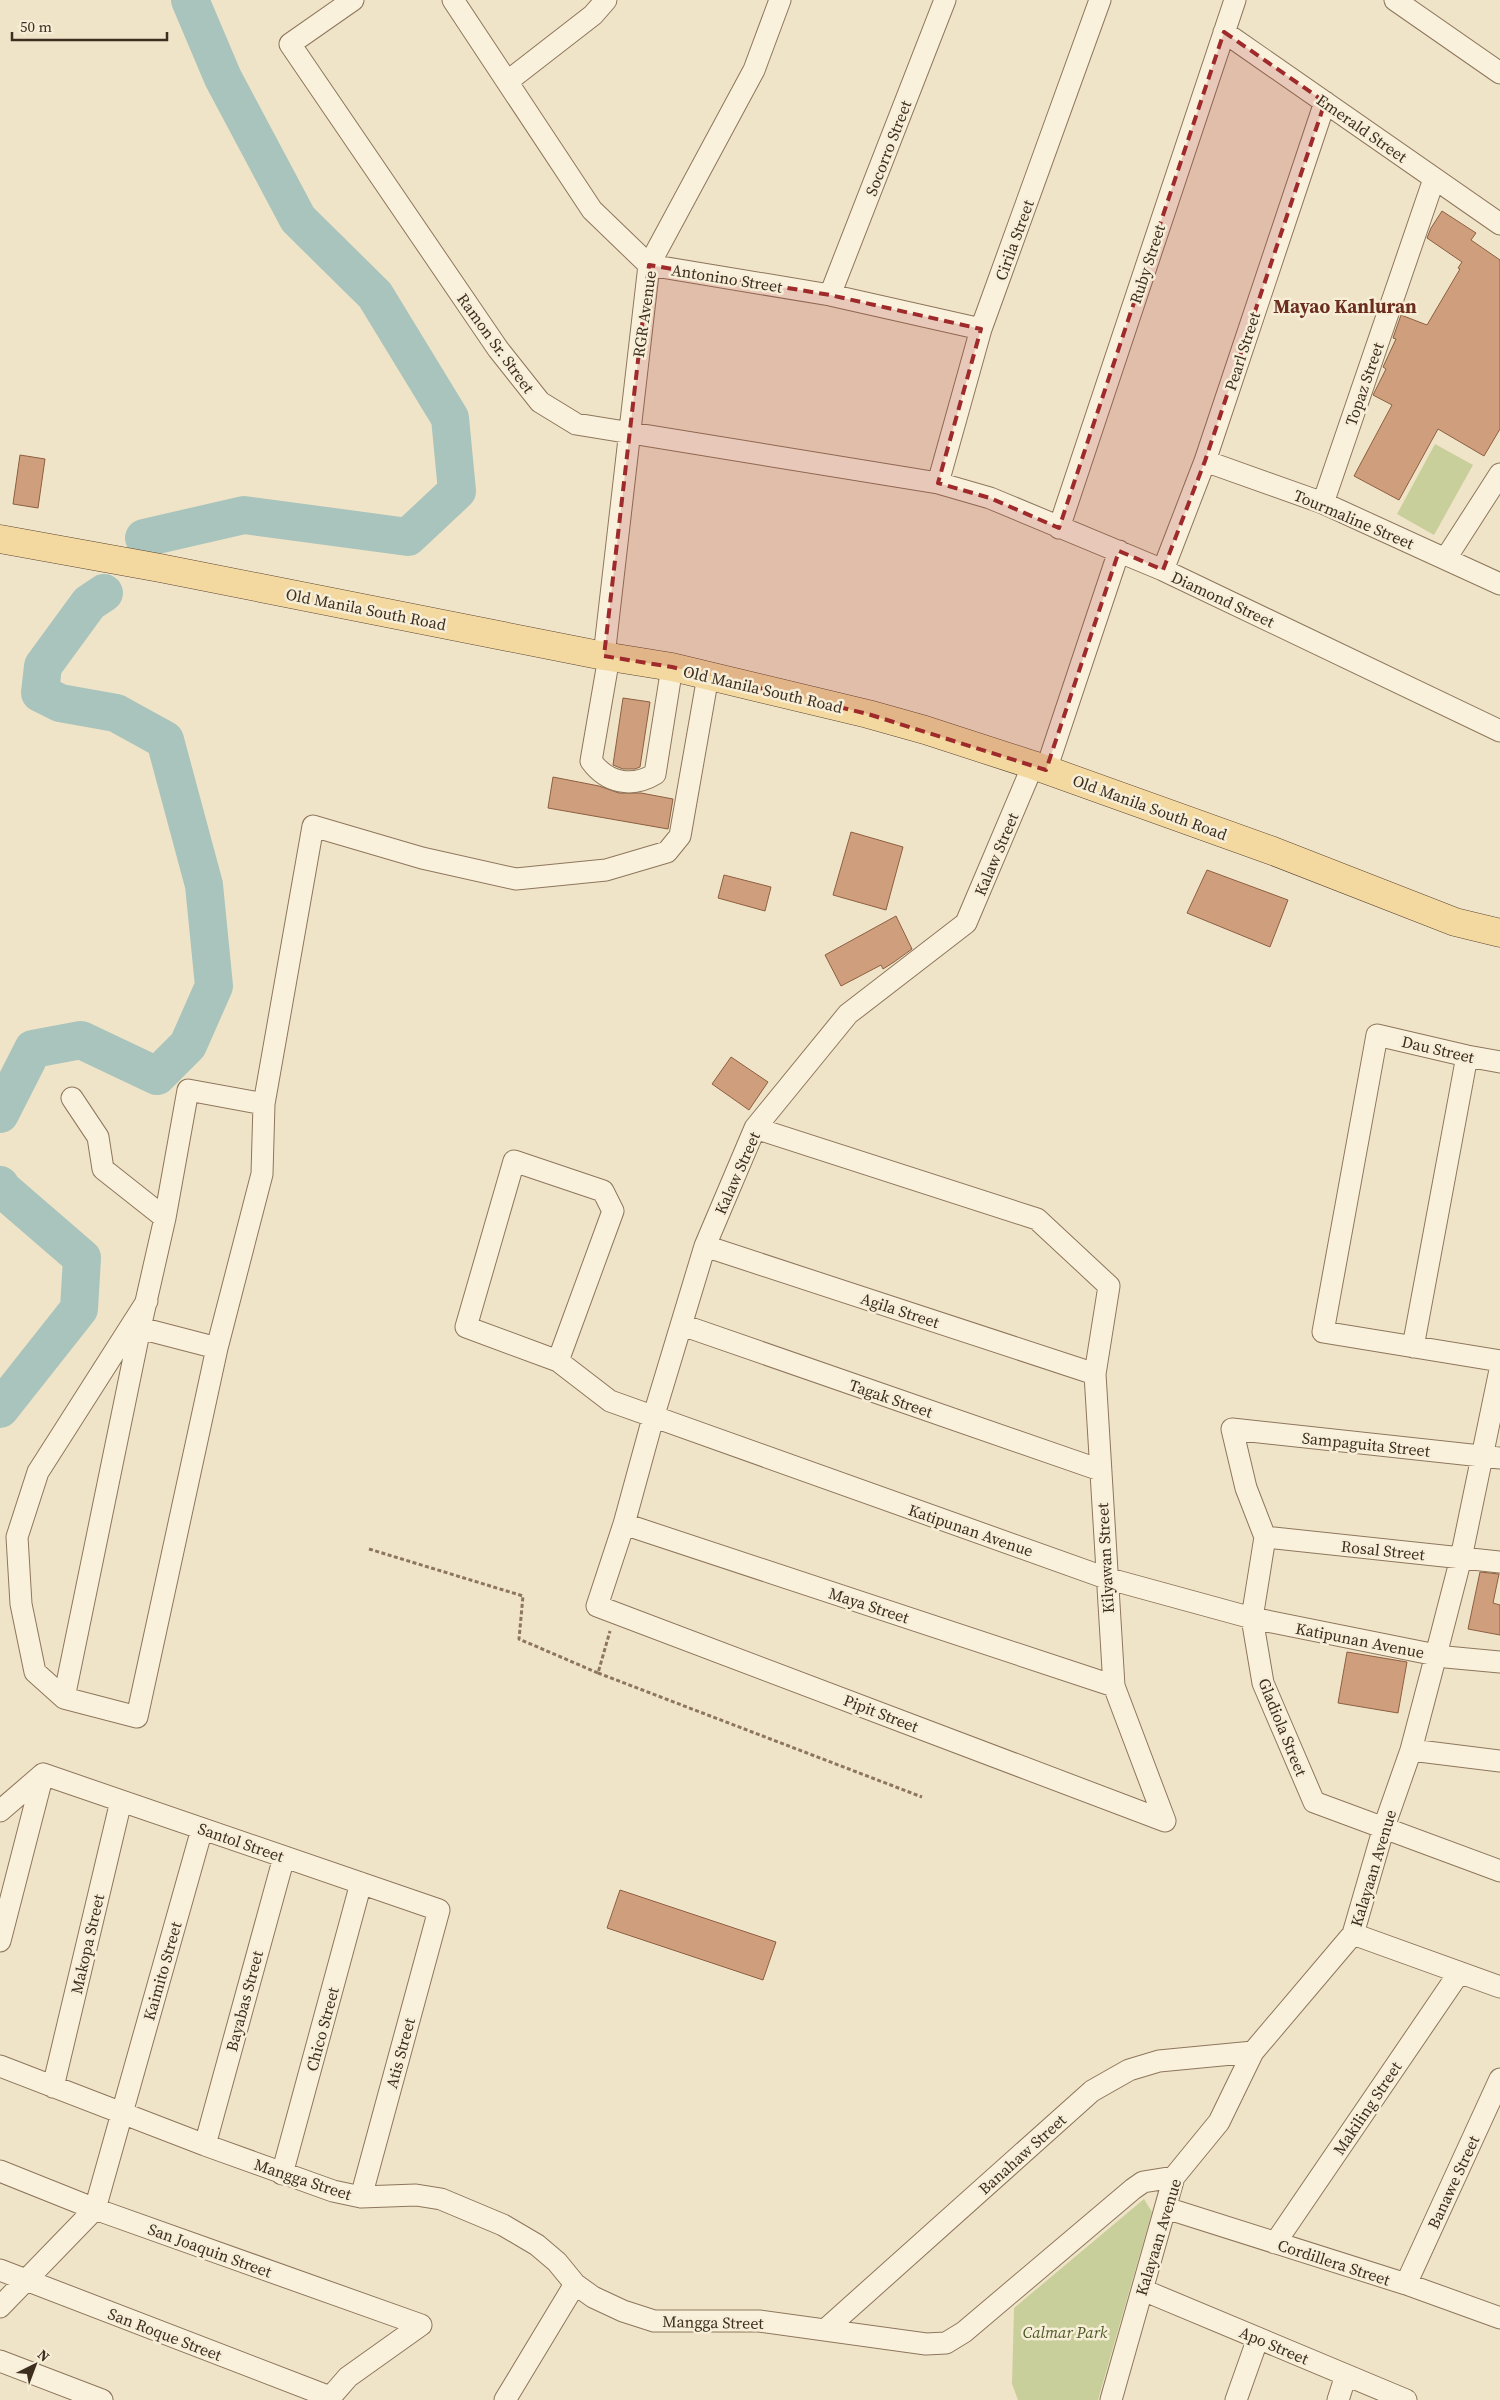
<svg xmlns="http://www.w3.org/2000/svg" width="1500" height="2400" viewBox="0 0 1500 2400" font-family="'Source Serif 4',serif">
<rect width="100%" height="100%" fill="#f0e4c8"/>
<path fill="#c9cf9b" d="M1435,444L1473,465L1434,535L1397,514Z
M1144,2199L1152,2212L1098,2400H1018L1012,2384L1014,2308Z"/>
<g fill="none" stroke-linecap="round" stroke-linejoin="round">
<path stroke="#a9c4bc" stroke-width="38" d="M144,538L244,515L408,537L457,491L450,418L375,295L298,219L223,78L190,0
M0,1114L33,1049L81,1040L157,1076L188,1045L214,986L204,885L165,740L116,713L60,703L40,693L43,666L89,603L104,593
M0,1185L1,1188L82,1258L79,1309L0,1409"/>
</g>
<path fill="#cf9f7d" stroke="#8d5f41" d="M1442,211L1476,233L1471,240L1500,260V429L1484,456L1438,429L1399,500L1354,476L1392,405L1373,395L1386,369L1383,367L1396,339L1393,338L1401,315L1427,325L1460,269L1458,268L1462,262L1427,238L1431,228Z
M20,455L45,459L38,508L13,504Z
M623,698L650,702L640,767L635,769H623L613,765Z
M553,777L599,786L619,793H641L673,799L668,829L548,808Z
M851,832L903,847L886,910L833,895Z
M1207,870L1288,900L1270,947L1187,913Z
M724,875L771,887L765,911L718,898Z
M896,916L912,949L894,962L883,969L881,965L841,986L825,955Z
M731,1057L768,1082L749,1110L712,1084Z
M1480,1572L1499,1574L1493,1603L1500,1605V1635L1468,1629Z
M1347,1652L1407,1662L1398,1713L1338,1703Z
M620,1890L776,1942L763,1980L607,1928Z"/>
<g fill="none" stroke-linecap="round" stroke-linejoin="round">
<defs>
<path id="minor" d="M353,0L290,44L498,349L540,402L576,424L938,483L990,498L1163,570L1500,731
M453,0L592,210L649,265L830,295L981,329
M1395,0L1500,73
M1224,32L1500,224
M508,81L593,15L606,0
M830,295L945,0
M1205,461L1323,503L1500,584
M938,483L981,329L1100,0
M1323,503L1434,179
M1059,528L1235,0
M1446,558L1500,474
M1163,570L1205,461L1325,102
M604,656L649,265L754,70L780,0
M609,657L591,761C607,783 632,788 655,774L672,667
M1033,765L966,923L848,1014L755,1128L705,1246L653,1418L624,1524L597,1606L1165,1821
M1046,770L1119,551
M1500,1062L1467,1056L1377,1035L1323,1332L1500,1361
M72,1098L98,1137L103,1169L165,1218
M755,1128L1037,1219L1109,1286L1095,1374L1114,1686L1165,1821
M705,1246L1095,1374
M147,1301L38,1472L17,1537L21,1604L35,1672L64,1698L137,1717L217,1348L262,1174L264,1104L313,826L422,858L516,879L606,870L667,852L680,836L708,676
M682,1325L1100,1470
M140,1328L217,1348
M1413,1347L1467,1056
M558,1361L613,1211L603,1191L514,1161L466,1327L558,1361L610,1401L1106,1578L1252,1618L1446,1657L1500,1662
M1500,1458L1232,1429L1246,1488L1265,1537L1252,1618L1263,1683L1314,1802L1500,1871
M624,1524L1114,1686
M1265,1537L1500,1562
M64,1698L140,1328L165,1218L188,1090L264,1104
M1411,1750L1500,1761
M43,1774L439,1910L361,2197
M0,1811L43,1774
M1353,1934L1500,1987
M0,1941L43,1774
M0,2066L205,2145L333,2191L361,2197L416,2195L441,2199L503,2225L537,2245L557,2262L575,2284L593,2297L623,2311L654,2321H759L926,2344L946,2343L964,2332L1133,2189L1143,2182L1174,2177
M53,2087L121,1801
M205,2145L284,1857
M0,2171L95,2209L421,2325
M282,2174L361,1883
M1166,2208L1406,2284L1500,2318
M1275,2243L1459,1973
M0,2270L330,2397
M1406,2284L1500,2079
M1143,2290L1406,2400
M0,2307L95,2209L202,1829
M826,2329L1092,2091L1129,2070L1159,2061L1253,2052
M0,2361L102,2400
M328,2400L348,2377L421,2325
M505,2400L575,2284
M1111,2400L1174,2177L1219,2122L1253,2052L1353,1934L1384,1827L1411,1750L1436,1655L1461,1558L1500,1370
M1236,2400L1258,2338
M1338,2400L1346,2375"/>
<path id="major" d="M0,539L160,568L604,656L672,667L868,714L925,730L1033,765L1273,851L1455,922L1500,933"/>
</defs>
<use href="#minor" stroke="#8d765c" stroke-width="23"/>
<use href="#major" stroke="#5b4430" stroke-width="29"/>
<path stroke="#8d765c" stroke-width="3" stroke-dasharray="4 2.5" stroke-linecap="butt" d="M369,1549L523,1596L519,1639L598,1673L610,1631
M598,1673L922,1797"/>
<use href="#minor" stroke="#faf1dc" stroke-width="21"/>
<use href="#major" stroke="#f3d9a0" stroke-width="28"/>
</g>
<path fill="#9e2a2b" fill-opacity="0.2" stroke="#9e2a2b" stroke-width="4" stroke-dasharray="10 6" stroke-linejoin="round" d="M1224,32L1325,102L1205,461L1163,570L1119,551L1046,770L868,714L672,667L604,656L649,265L830,295L981,329L938,483L990,498L1059,528Z"/>
<g text-anchor="middle" dominant-baseline="central" stroke-width="5" stroke-linejoin="round" paint-order="stroke">
<g font-size="16" fill="#3d2e20" stroke="#f7eed8">
<text transform="translate(1362 128) rotate(35)">Emerald Street</text>
<text transform="translate(888 148) rotate(-69)">Socorro Street</text>
<text transform="translate(1014 240) rotate(-70)">Cirila Street</text>
<text transform="translate(1147 264) rotate(-72)">Ruby Street</text>
<text transform="translate(727 278) rotate(9)">Antonino Street</text>
<text transform="translate(644 314) rotate(-82)">RGR Avenue</text>
<text transform="translate(496 343) rotate(54)">Ramon Sr. Street</text>
<text transform="translate(1242 351) rotate(-72)">Pearl Street</text>
<text transform="translate(1364 384) rotate(-71)">Topaz Street</text>
<text transform="translate(1354 519) rotate(23)">Tourmaline Street</text>
<text transform="translate(1223 599) rotate(25)">Diamond Street</text>
<text transform="translate(366 609) rotate(11)">Old Manila South Road</text>
<text transform="translate(763 689) rotate(13)">Old Manila South Road</text>
<text transform="translate(1150 807) rotate(20)">Old Manila South Road</text>
<text transform="translate(996 854) rotate(-67)">Kalaw Street</text>
<text transform="translate(1438 1049) rotate(13)">Dau Street</text>
<text transform="translate(737 1173) rotate(-66)">Kalaw Street</text>
<text transform="translate(900 1310) rotate(18)">Agila Street</text>
<text transform="translate(891 1398) rotate(19)">Tagak Street</text>
<text transform="translate(1366 1444) rotate(6)">Sampaguita Street</text>
<text transform="translate(971 1530) rotate(19)">Katipunan Avenue</text>
<text transform="translate(1383 1550) rotate(6)">Rosal Street</text>
<text transform="translate(1105 1558) rotate(-93)">Kilyawan Street</text>
<text transform="translate(869 1605) rotate(18)">Maya Street</text>
<text transform="translate(1360 1640) rotate(11)">Katipunan Avenue</text>
<text transform="translate(881 1713) rotate(21)">Pipit Street</text>
<text transform="translate(1283 1727) rotate(68)">Gladiola Street</text>
<text transform="translate(241 1842) rotate(19)">Santol Street</text>
<text transform="translate(1373 1868) rotate(-73)">Kalayaan Avenue</text>
<text transform="translate(87 1944) rotate(-77)">Makopa Street</text>
<text transform="translate(162 1971) rotate(-74)">Kaimito Street</text>
<text transform="translate(244 2001) rotate(-75)">Bayabas Street</text>
<text transform="translate(322 2029) rotate(-75)">Chico Street</text>
<text transform="translate(400 2053) rotate(-75)">Atis Street</text>
<text transform="translate(1367 2108) rotate(-56)">Makiling Street</text>
<text transform="translate(1022 2154) rotate(-42)">Banahaw Street</text>
<text transform="translate(303 2179) rotate(18)">Mangga Street</text>
<text transform="translate(1453 2182) rotate(-65)">Banawe Street</text>
<text transform="translate(1158 2237) rotate(-73)">Kalayaan Avenue</text>
<text transform="translate(210 2250) rotate(20)">San Joaquin Street</text>
<text transform="translate(1334 2262) rotate(18)">Cordillera Street</text>
<text transform="translate(713 2322) rotate(1)">Mangga Street</text>
<text transform="translate(165 2334) rotate(21)">San Roque Street</text>
<text transform="translate(1274 2345) rotate(23)">Apo Street</text>
</g>
<g font-size="16" font-style="italic" fill="#4d5a26" stroke="#f7eed8">
<text x="1065" y="2332">Calmar Park</text>
</g>
<g font-size="19" font-weight="bold" fill="#6b2e1e" stroke="#f7eed8">
<text x="1345" y="306">Mayao Kanluran</text>
</g>
</g>
<g transform="translate(35 2365) rotate(42)" stroke="#f7eed8" stroke-width="4" paint-order="stroke">
<path d="M0-4L9 19L0 12L-9 19Z" fill="#3d2e20"/>
<text y="-8" font-size="14" font-weight="bold" text-anchor="middle" fill="#3d2e20">N</text>
</g>
<path d="M12 32v8h155v-8" fill="none" stroke="#3d2e20" stroke-width="2.5"/>
<text x="20" y="32" font-size="15" fill="#3d2e20" stroke="#f7eed8" stroke-width="4" paint-order="stroke">50 m</text>
</svg>
